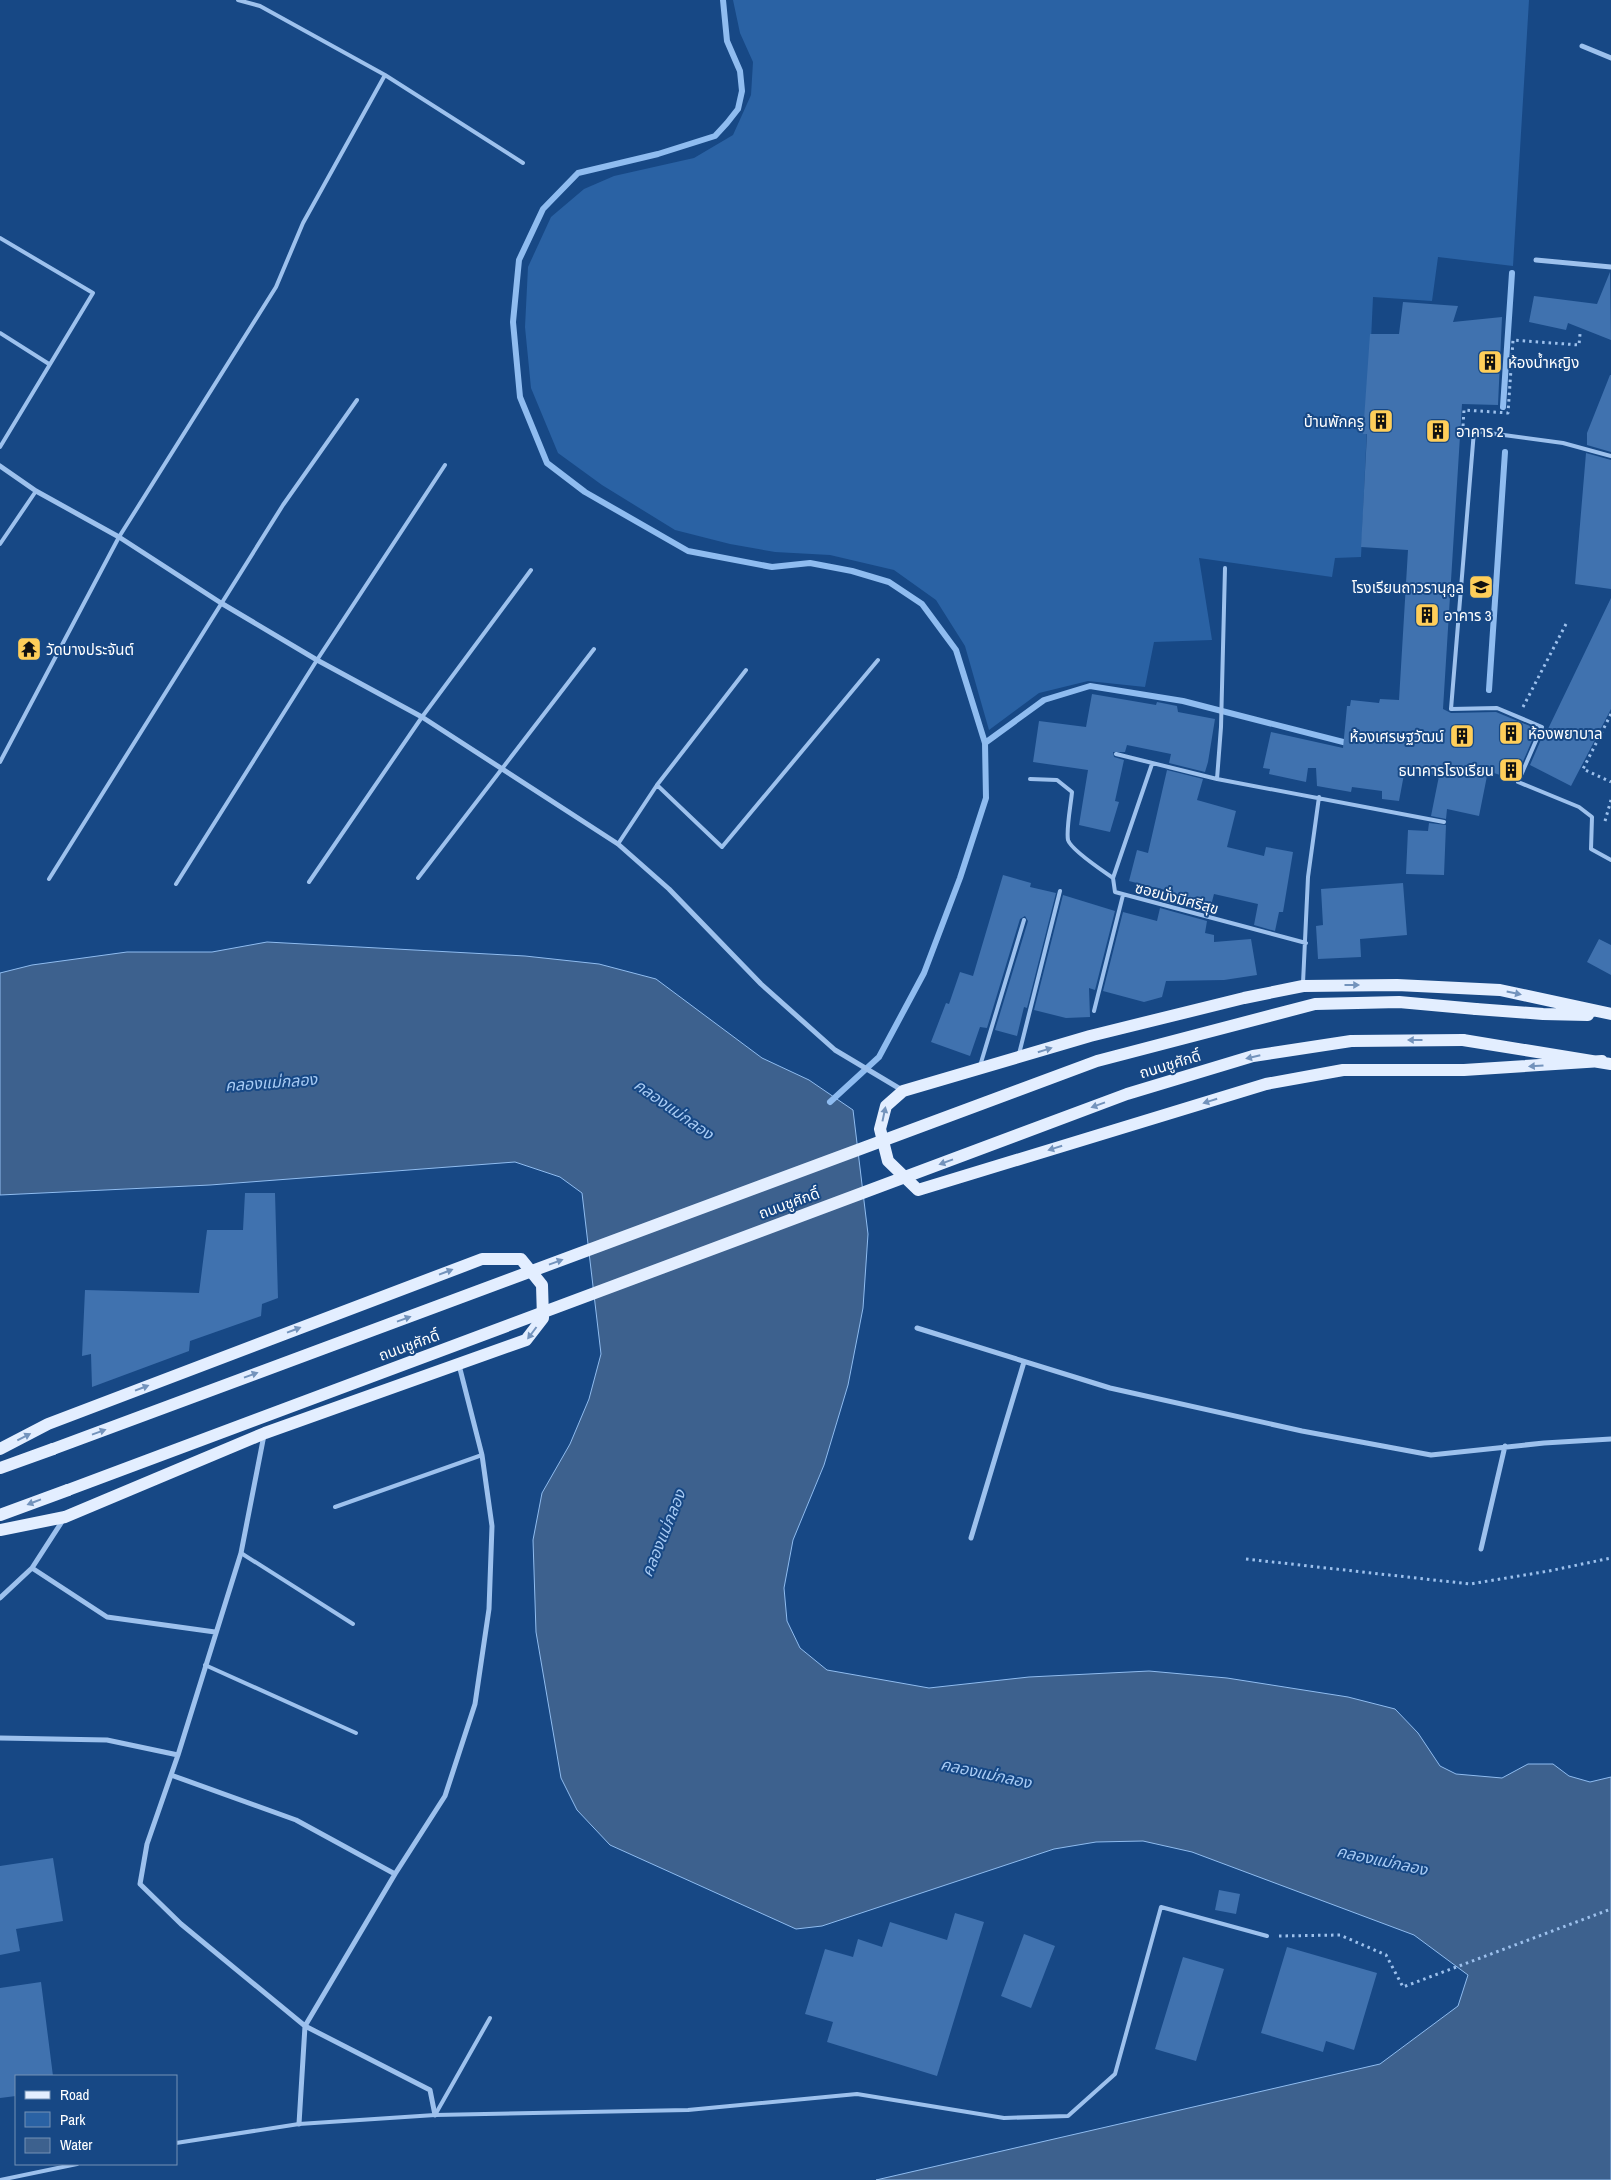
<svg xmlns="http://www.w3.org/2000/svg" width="1611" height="2180" viewBox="0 0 1611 2180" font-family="'Archivo Narrow','Noto Sans Thai',sans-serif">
<rect width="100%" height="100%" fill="#174885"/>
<path fill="#2a62a4" d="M733,0H1529L1513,266L1438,257L1432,301L1373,297L1361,557L1335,558L1332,577L1199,558L1212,640L1154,642L1145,687L1088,681L1039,693L989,730L965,646L936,600L894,570L830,555L775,552L730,544L675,530L602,485L558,453L531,388L525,327L528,267L551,217L584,189L614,176L694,158L733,135L751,95L753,62L740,33Z"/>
<path fill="#3d618e" stroke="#8fbcf0" d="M267,942L525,956L599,964L656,979L762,1058L809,1080L853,1110L868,1234L863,1308L848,1385L824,1465L793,1540L784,1588L787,1621L800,1648L827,1670L929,1688L1029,1677L1149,1671L1227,1678L1348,1697L1395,1709L1418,1733L1440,1766L1456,1774L1502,1778L1528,1764H1553L1569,1776L1590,1782L1611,1777V2180H876L1380,2064L1458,2006L1468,1975L1414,1935L1192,1852L1143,1841L1096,1842L1054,1849L822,1926L796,1929L610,1845L577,1810L561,1778L536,1632L533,1540L542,1493L570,1444L589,1399L601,1354L582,1193L560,1177L515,1162L210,1185L0,1195V973L32,965L127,952H212Z"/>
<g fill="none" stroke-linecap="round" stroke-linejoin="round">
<path stroke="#8fbcf0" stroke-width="6" d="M723,0L727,41L740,71L742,91L738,109L727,123L715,136L658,154L578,173L543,209L519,260L513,322L520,397L547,463L585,492L688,551L772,567L810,563L852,571L889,582L922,604L956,650L985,743L986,798L960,878L924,973L879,1057L830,1102
M1503,407L1512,273
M1489,690L1505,452
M985,743L1044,700L1090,686L1183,701L1351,744"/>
</g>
<path fill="#4072af" d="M1610,272L1611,340L1568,323L1566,330L1529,322L1534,296L1597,304Z
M1403,302L1458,306L1453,322L1502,317L1498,405L1462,404L1443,709L1451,713L1496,712L1537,729L1515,780L1488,771L1479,816L1447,809L1446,819L1431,816L1439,776L1405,769L1399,801L1382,799V791L1352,787L1351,792L1317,786L1316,768H1308L1306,782L1269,774L1270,769L1263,768L1271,732L1343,748L1347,706H1350L1351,700L1379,703L1380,699L1399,700L1408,550L1361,547L1367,434H1363L1370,334H1399Z
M1610,375H1611V452L1587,445V433Z
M1586,453L1611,460V589L1575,584Z
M1611,598V709L1571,786L1530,765L1546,728L1548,729Z
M1092,694L1156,705L1157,702L1177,706L1178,712L1215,719L1208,762L1205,772L1169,763L1171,754L1127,745L1125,752H1113L1114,757L1124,760L1115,801L1119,802L1110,832L1079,825L1088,770L1033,762L1039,721L1086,727Z
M1167,770L1203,779L1197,800L1236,811L1227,847L1264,856L1266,847L1293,852L1283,912H1279L1275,931L1254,925L1258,904L1214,894L1209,913L1162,901L1164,890L1129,881L1137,850L1148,853Z
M1429,823L1446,825L1444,875L1406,874L1408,830L1428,831Z
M1003,875L1031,883L1030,887L1056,893L1027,1008L1024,1007L1017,1036L995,1030L1028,921L1025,916L1020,919L987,1028L980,1027L970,1056L931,1042L946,1003L949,1004L960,972L973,976Z
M1403,883L1407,935L1360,939L1361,957L1318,959L1316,926L1323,925L1321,889Z
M1063,895L1115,911L1095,990L1089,988L1090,1017L1066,1018L1034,1010Z
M1160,908L1207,921L1205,933L1214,935V942L1251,939L1257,975L1224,980L1166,981L1162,997L1144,1002L1103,991L1123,912L1157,921Z
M1599,939L1611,945V975L1587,962Z
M245,1193H275L278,1298L262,1304L261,1316L190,1341L189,1351L92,1387L91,1354L82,1356L85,1290L199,1293L207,1230H243Z
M53,1858L63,1921L16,1929L20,1951L0,1955V1866Z
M1219,1890L1240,1894L1236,1914L1215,1910Z
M955,1913L984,1922L937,2076L827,2042L833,2022L805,2014L825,1949L853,1957L858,1939L882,1947L890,1922L947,1940Z
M1024,1934L1055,1946L1031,2008L1001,1996Z
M1287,1947L1377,1973L1354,2050L1326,2041L1323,2052L1261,2033Z
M1183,1957L1224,1969L1196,2061L1155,2049Z
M41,1982L53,2076H16V2096L0,2098V1988Z"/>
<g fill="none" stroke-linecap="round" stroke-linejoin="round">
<path stroke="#9dc1ed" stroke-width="3" stroke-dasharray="2.5 4" stroke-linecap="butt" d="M1463,426L1464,410L1508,413L1513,340L1579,345L1580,334
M1523,707L1567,622
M1611,714L1583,769L1611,782
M1605,821L1611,800
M1246,1559L1470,1584L1549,1571L1611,1558
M1279,1936L1340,1935L1386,1955L1403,1987L1611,1909"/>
<path stroke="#9dc1ed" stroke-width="4" d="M238,0L260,6L385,75L523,163
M0,238L93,293L0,447
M0,333L49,364
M1611,456L1563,443L1474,431L1451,709L1497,708L1542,727L1518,782L1579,807L1592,817L1591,849L1611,860
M0,544L36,491
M1116,754L1217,779L1444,822
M0,762L119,537L276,287L303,223L385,75
M1152,764L1113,878L1115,892L1306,943
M1030,779L1057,780L1072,792C1071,804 1066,829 1068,840C1071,850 1103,871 1113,878
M1217,779L1221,727L1225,568
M657,785L722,847L878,660
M618,844L657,785L746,670
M418,878L594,649
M49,879L283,505L357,400
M309,882L422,717L531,570
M176,884L317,660L445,465
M1303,983L1308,877L1319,797
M1094,1011L1123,895
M1019,1054L1060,891
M980,1066L1024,920
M335,1507L482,1455
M241,1553L353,1624
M205,1665L356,1733
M435,2115L490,2018
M176,2143L299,2124L435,2115L688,2110L857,2094L1004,2118L1068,2116L1115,2074L1161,1907L1267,1936
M0,2180L77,2164"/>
<path stroke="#9dc1ed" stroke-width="5" d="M1582,46L1611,58
M1536,260L1611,267
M0,466L36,491L119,537L221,603L317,660L422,717L618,844L669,889L761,984L835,1050L902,1090
M917,1328L1110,1388L1302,1431L1431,1455L1544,1443L1611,1439
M264,1435L241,1553L178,1755L147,1844L140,1884L181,1924L305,2026L430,2090L435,2115
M971,1538L1024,1362
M1481,1549L1505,1446
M32,1568L107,1617L215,1632
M0,1598L32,1568L63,1520
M0,1738L107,1740L178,1755
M171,1775L296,1820L395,1874
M299,2124L305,2026L395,1874L445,1796L475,1704L489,1609L492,1526L482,1455L459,1365"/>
<path stroke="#e3eeff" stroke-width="12" d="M1476,1009L1543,1014L1588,1015
M1463,1040L1611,1064
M1602,1061L1464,1070H1343L1266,1084L918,1190L888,1161L880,1129L886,1106L903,1091L1090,1036L1244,998L1303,986L1397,985L1500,990L1611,1014
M0,1449L48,1424L482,1259H521L542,1285L543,1318L526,1340L265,1433L65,1517L0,1530
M0,1468L53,1449
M0,1515L68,1490"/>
<path stroke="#e3eeff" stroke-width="12" d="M53,1449L1097,1061L1315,1004L1399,1002L1476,1009
M68,1490L1127,1094L1253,1056L1351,1041L1463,1040"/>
</g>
<defs><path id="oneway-solid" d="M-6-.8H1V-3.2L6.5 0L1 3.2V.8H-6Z" transform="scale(1.25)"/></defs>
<g fill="#7393bc">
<use href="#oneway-solid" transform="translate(1352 985)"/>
<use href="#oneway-solid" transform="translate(1514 993) rotate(12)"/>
<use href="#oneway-solid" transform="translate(1415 1040) rotate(180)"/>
<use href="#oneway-solid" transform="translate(1045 1050) rotate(-17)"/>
<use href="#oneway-solid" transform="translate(1253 1057) rotate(167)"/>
<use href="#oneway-solid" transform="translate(1536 1066) rotate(176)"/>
<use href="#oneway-solid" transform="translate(1210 1101) rotate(163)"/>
<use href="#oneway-solid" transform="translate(1098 1105) rotate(160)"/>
<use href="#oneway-solid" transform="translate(884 1114) rotate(-78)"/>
<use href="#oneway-solid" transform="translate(1055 1148) rotate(163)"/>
<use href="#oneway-solid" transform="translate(946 1162) rotate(160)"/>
<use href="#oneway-solid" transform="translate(556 1262) rotate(-20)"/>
<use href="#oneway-solid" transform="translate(446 1272) rotate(-21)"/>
<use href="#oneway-solid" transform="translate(404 1319) rotate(-20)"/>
<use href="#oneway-solid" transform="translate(294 1330) rotate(-21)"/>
<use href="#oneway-solid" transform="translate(532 1333) rotate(127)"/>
<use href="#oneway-solid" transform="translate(251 1375) rotate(-20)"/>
<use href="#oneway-solid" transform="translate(142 1388) rotate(-21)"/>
<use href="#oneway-solid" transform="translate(99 1432) rotate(-20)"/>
<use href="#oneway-solid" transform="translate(24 1437) rotate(-27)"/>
<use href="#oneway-solid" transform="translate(34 1502) rotate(159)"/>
</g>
<defs>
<symbol id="building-square" viewBox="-11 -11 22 22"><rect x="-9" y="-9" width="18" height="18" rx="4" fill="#ffce59" stroke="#174885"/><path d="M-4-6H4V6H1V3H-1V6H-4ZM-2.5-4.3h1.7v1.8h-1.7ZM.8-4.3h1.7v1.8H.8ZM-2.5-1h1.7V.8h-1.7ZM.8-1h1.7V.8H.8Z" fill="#111"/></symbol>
<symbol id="school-square" viewBox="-11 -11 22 22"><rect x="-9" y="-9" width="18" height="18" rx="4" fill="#ffce59" stroke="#174885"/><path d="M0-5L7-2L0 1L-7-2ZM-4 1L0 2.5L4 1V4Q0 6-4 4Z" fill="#111"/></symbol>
<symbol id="temple-square" viewBox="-11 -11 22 22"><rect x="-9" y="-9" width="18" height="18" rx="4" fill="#ffce59" stroke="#174885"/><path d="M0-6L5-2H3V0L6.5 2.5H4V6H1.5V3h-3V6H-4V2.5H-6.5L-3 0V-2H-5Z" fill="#111"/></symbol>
</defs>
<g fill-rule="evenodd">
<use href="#building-square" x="1476" y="348" width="28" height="28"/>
<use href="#building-square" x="1367" y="407" width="28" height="28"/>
<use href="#building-square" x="1424" y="417" width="28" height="28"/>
<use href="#school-square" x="1467" y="573" width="28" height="28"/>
<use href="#building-square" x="1413" y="601" width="28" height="28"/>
<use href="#temple-square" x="15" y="635" width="28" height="28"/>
<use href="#building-square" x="1497" y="719" width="28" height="28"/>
<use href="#building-square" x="1448" y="722" width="28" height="28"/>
<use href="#building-square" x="1497" y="756" width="28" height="28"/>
</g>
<g text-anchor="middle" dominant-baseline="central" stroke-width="4" stroke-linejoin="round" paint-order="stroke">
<g font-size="15" fill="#fff" stroke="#174885" text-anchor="start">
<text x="1508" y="362">ห้องน้ำหญิง</text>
<text x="1364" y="421" text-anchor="end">บ้านพักครู</text>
<text x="1456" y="431">อาคาร 2</text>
<text x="1464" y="587" text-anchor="end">โรงเรียนถาวรานุกูล</text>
<text x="1444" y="615">อาคาร 3</text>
<text x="46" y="649">วัดบางประจันต์</text>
<text x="1528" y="733">ห้องพยาบาล</text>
<text x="1444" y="736" text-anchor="end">ห้องเศรษฐวัฒน์</text>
<text x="1494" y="770" text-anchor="end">ธนาคารโรงเรียน</text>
</g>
<g font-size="15" fill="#fff" stroke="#174885">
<text transform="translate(1177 898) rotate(15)">ซอยมั่งมีศรีสุข</text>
<text transform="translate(1170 1064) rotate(-17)">ถนนชูศักดิ์</text>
<text transform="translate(789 1203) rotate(-20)">ถนนชูศักดิ์</text>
<text transform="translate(409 1345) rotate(-20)">ถนนชูศักดิ์</text>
</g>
<g font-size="16" font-style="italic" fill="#a8cbf4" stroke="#174885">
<text transform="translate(271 1082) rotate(-4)">คลองแม่กลอง</text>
<text transform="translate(674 1109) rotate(35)">คลองแม่กลอง</text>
<text transform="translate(663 1533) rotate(-68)">คลองแม่กลอง</text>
<text transform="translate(986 1773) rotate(12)">คลองแม่กลอง</text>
<text transform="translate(1382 1860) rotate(12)">คลองแม่กลอง</text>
</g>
</g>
<rect x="15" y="2075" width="162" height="90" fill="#174885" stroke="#7491b6"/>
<rect x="25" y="2091" width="25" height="8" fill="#e3eeff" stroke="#7491b6"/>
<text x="60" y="2100" font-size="15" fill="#ffffff">Road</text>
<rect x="25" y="2112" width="25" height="15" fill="#2a62a4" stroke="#7491b6"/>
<text x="60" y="2125" font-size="15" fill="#ffffff">Park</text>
<rect x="25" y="2138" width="25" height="15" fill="#3d618e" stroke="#7491b6"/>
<text x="60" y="2150" font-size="15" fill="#ffffff">Water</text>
</svg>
